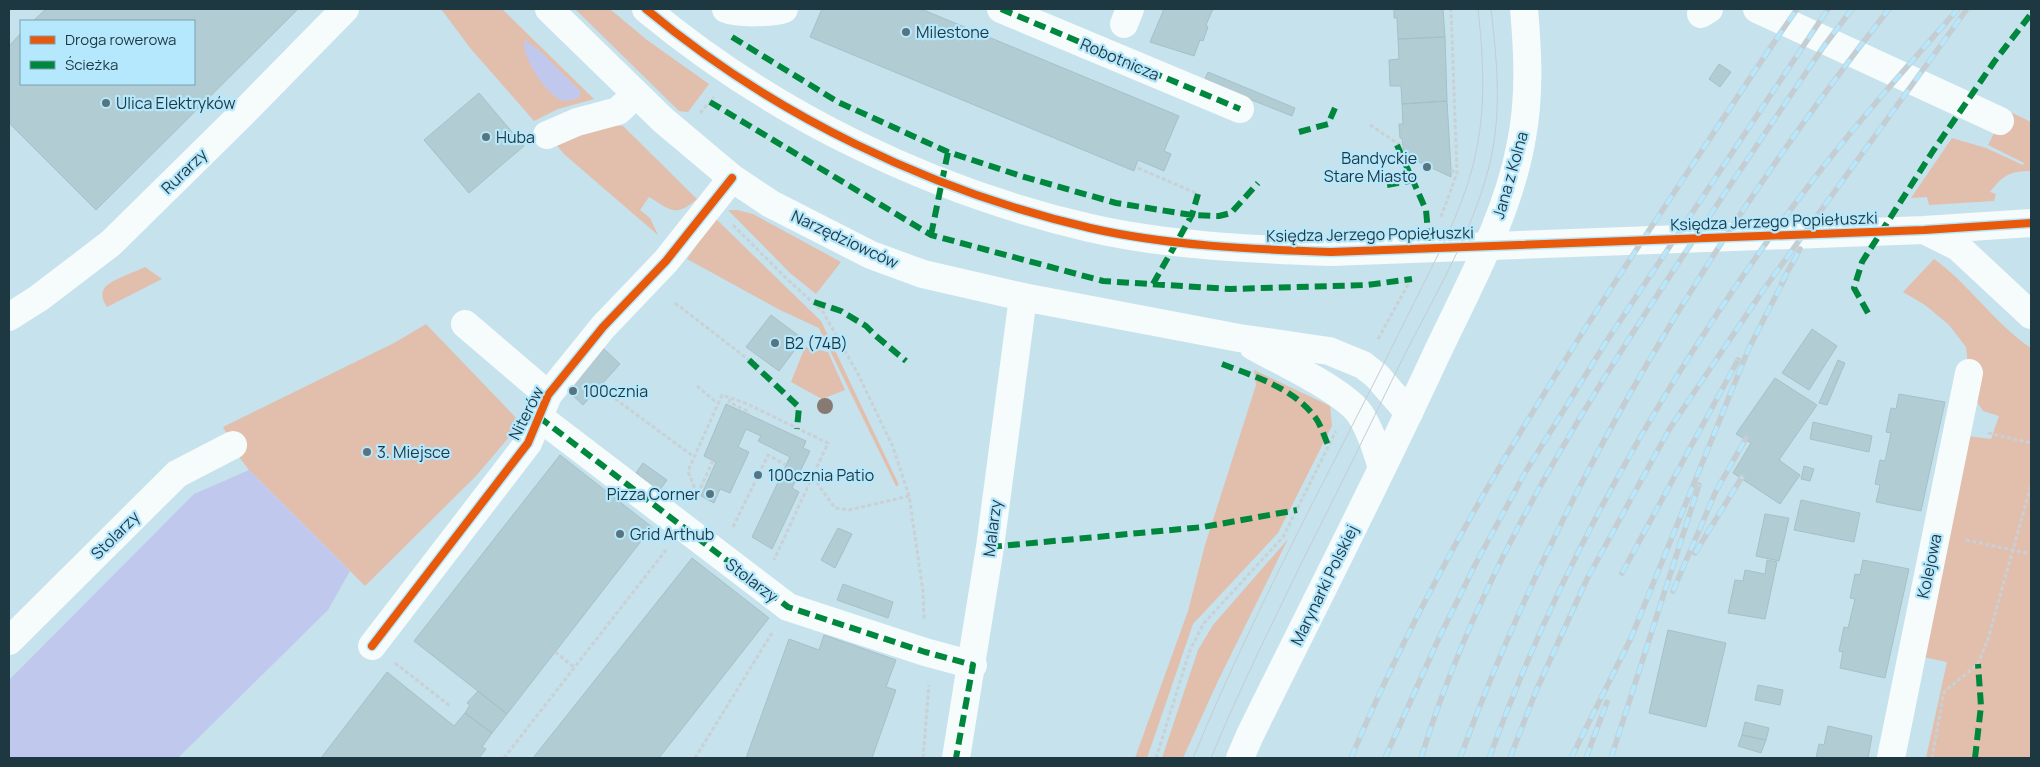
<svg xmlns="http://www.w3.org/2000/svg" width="2040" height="767" viewBox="0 0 2040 767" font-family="Manrope,sans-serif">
<rect width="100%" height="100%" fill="#c6e2ed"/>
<path fill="#e2bead" d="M441,9H502L594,99L558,109L534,121L471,49Z
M575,9H610L647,40L709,84L688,112L679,111Z
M2006,110L2031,122V171C2010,171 2003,175 1990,192L1996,194L1994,201L1929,205L1927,197L1911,198L1952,138L1986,148L2023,165L2024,163L1988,145Z
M615,125L623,126L697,199C675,218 671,210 649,197L640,210L650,218L658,235L565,155L552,140Z
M728,210H737L753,214L841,262L816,294L790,273Z
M715,218L821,321L899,485L896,486L819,328L780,310L687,259Z
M1934,259C1970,285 1994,323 2031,348V758H1926L1947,662L1923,657L1967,436L1991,439L1999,416L1983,411L1977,402L1968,366L1966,347L1949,325L1925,305L1903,292Z
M145,267L162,279L107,307C104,302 101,297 103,291C105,281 136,272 145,267Z
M426,324L521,423L476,476L365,586L249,470L240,458L223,427L394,343Z
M805,347L828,352L845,390L822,399L791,382Z
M1254,370L1330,406L1332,426L1278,533L1193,624L1147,758H1135L1188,611L1205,545L1256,385Z
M1288,539L1217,683L1183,758H1162L1198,650L1213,625Z"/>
<path fill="#c0c9ed" d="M525,40L540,51L581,92L578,98C574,99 567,101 563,101C549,98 519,54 525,40Z
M249,470L350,571L328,610L178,758H9V680L194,494Z"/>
<path fill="#b1ccd2" stroke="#a6c0c7" d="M46,9H298L96,210L9,123V46L21,33V84H194V21H33Z
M822,9H921L1179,116L1164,151L1171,154L1164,171L1138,160L1134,171L810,37Z
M1164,9H1213L1206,25L1208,27L1203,41L1200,40L1194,56L1150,42Z
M1394,9H1443L1445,37L1398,39L1397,18H1394Z
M1445,37L1447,101L1402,104L1401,86H1390L1389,60L1399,59L1398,39Z
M1719,64L1731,72L1720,87L1709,79Z
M1208,72L1295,108L1292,116L1204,81Z
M479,93L524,146L469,193L424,140Z
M1447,101L1451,170V177L1404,155L1402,138H1400L1399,124H1403L1402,104Z
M771,315L803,339L779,371L746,347Z
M1812,329L1837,346L1809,390L1782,373Z
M603,348L620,364L583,405L567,390Z
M1838,360L1845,363L1827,405L1819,403Z
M1775,378L1817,405L1779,460L1800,475L1780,504L1733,473L1751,443L1736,434Z
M1899,394L1945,402L1921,511L1876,502L1880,485L1875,484L1880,460L1885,461L1891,433L1886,432L1891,408L1896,409Z
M726,404L806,441L803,448L810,451L792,488L799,492L772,549L752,537L790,457L758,441L761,436L746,429L738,447L749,452L730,493L720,489L714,503L701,496L716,462L704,456Z
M1813,422L1872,436L1869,452L1810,439Z
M560,455L652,527L507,714L414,641Z
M643,463L667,480L659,491L636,473Z
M1804,466L1814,469L1810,481L1801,479Z
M1801,500L1860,513L1854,542L1794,530Z
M1765,514L1789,518L1779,561L1756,556Z
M838,528L852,534L835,568L821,560Z
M692,558L769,618L659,758H533Z
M1767,560L1777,562L1765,619L1728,613L1735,580L1743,581L1745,570L1765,574Z
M1863,560L1909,569L1885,678L1840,668L1843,652L1839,651L1844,627L1848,628L1855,599L1850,598L1855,574L1860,575Z
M843,584L893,602L888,618L837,600Z
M1668,630L1726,643L1706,727L1649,713Z
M824,635L896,660L886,687L896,690L872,758H746L789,639L819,650Z
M387,672L454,726L465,713L492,733L482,747L486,749L479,758H321Z
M1758,685L1783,690L1780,705L1755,700Z
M478,691L507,714L492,733L465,713L470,705L467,703Z
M1745,722L1769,728L1766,740L1742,735Z
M1828,726L1872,736L1868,758H1816L1819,744L1824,745Z
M1742,735L1766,740L1761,753L1738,746Z"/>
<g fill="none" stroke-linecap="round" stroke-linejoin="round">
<path stroke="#c9d1d4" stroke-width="3" stroke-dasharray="4 2.5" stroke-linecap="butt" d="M700,113L714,97
M1370,125L1403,147
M1138,168L1198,194
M1451,170L1457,173
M1441,217L1457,173L1451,9
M733,225L785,277L823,312L858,374L893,447L909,496L923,591L924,620
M675,303L749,360
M1378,339L1411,279
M697,386L717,403
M610,395L694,457
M730,399L729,402L749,412L748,414
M1988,433L2031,443
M801,471L813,477L835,508L849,510L909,496
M698,494L713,460
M695,500L697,494L688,471L722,395L745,403L828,443L774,560
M733,527L768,455L786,465
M1966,540L2031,554
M555,652L574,667
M395,663L450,706
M504,758L666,550
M695,758L772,633
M923,758L929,685
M1156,758L1190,650L1204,623L1283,537L1336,431
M1932,758L1944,692L1978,664L1988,639L2031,485"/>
<path stroke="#f6fbfc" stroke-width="28" d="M549,9L663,120L732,178L771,204L871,255L923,274L1023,297L1239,338L1329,351L1363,365L1377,376L1409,413
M646,9C772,114 930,191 1090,228C1169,246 1250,249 1331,252L1924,230L2031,223
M726,9C739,14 771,13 784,9
M1001,9L1240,109
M1757,9L2000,121
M1701,14L1709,9
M1124,24L1130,9
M547,135L577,122L618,111L636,94
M1924,230L1958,247L2031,315
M9,317L39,298L111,243L241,115L345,9
M465,324L548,395
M1253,346C1281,362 1343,390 1360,414C1371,431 1376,449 1382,468
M539,417L788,607L925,652L973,665
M9,641L177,474L233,445
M372,646L528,443L548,395L603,327L666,261L732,178
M956,758L990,547L1023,297
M1891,758L1969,373"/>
<path stroke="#f6fbfc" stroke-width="28" d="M1240,758L1250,735C1312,609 1377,483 1436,355C1468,287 1507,218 1521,143C1530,98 1528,54 1524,9"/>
<path stroke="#c4cdd1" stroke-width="1" d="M1193,758C1247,627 1314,501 1378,375C1395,341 1412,307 1429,273C1449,233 1469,191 1477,147C1486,101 1483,55 1478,9
M1211,758C1239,690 1272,624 1304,558C1336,495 1367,431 1398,368C1431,301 1472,236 1490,163C1502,112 1497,60 1491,9"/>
<defs>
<path id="rail" d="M1782,282L1800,249
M1695,553L1742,477
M1622,573L1738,360
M1673,591L1716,491L1746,438
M1351,758C1429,573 1535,403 1646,235C1696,160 1745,84 1797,9
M1385,758L1438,640L1476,563L1526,471L1606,342L1828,9
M1421,758C1470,599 1553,456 1643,317C1702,226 1763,136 1824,46L1852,9
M1460,758C1559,489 1712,234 1889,9
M1489,758C1563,556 1673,365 1803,193C1851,129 1905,69 1958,9
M1510,758L1536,691L1587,579L1670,428L1764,289L1967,9
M1571,758L1631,638L1749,348L1785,278
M1586,758L1607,702
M1611,758L1699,485"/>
</defs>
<use href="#rail" stroke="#c4cdd1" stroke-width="5.5"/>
<use href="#rail" stroke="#b6e8fd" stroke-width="4" stroke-dasharray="11" stroke-linecap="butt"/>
<path stroke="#00873e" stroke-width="6" stroke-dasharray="12 6" stroke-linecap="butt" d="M1001,9L1240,109
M732,37L838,102L948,152L1021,176L1116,203L1192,215L1219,216L1231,213L1258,183
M710,102L931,235L1103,281L1230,289L1367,285L1412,279
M1299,132L1328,124L1335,108
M1397,145L1426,210L1429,243
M1387,185L1414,180
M931,235L948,152
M1153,284L1192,215L1198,194
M814,302L841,311L866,326L876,336L906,361
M1868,313L1854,288L1862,262L1933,151L1994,62L2031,14
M749,360L799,407L797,429
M1222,364C1256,377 1293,388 1315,417C1321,425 1324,436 1328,445
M539,417L788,607L925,652L973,665L956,758
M990,547L1203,527L1297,510
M1975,758L1981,706L1978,664"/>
<defs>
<path id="cycleway" d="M646,9C772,114 930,191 1090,228C1169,246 1250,249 1331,252L1924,230L2031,223
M372,646L528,443L548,395L603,327L666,261L732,178"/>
</defs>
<use href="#cycleway" stroke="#b6e8fd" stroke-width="11"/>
<use href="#cycleway" stroke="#e8590c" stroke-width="8"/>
</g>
<circle fill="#877a72" cx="825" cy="406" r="8"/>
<g fill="#59747e" stroke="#b6e8fd" stroke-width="2">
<circle cx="906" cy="32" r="5"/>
<circle cx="106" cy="103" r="5"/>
<circle cx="486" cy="137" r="5"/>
<circle cx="1427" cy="167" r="5"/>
<circle cx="775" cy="343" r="5"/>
<circle cx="573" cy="391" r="5"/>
<circle cx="367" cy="452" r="5"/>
<circle cx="758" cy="475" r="5"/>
<circle cx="710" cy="494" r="5"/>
<circle cx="620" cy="534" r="5"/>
</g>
<g text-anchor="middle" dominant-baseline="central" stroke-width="4.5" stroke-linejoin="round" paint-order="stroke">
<g font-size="16" fill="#1e3842" stroke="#b6e8fd" text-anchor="start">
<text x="916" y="32">Milestone</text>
<text x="116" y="103">Ulica Elektryków</text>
<text x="496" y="137">Huba</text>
<text x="1417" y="158" text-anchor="end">Bandyckie<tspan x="1417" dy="18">Stare Miasto</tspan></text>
<text x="785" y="343">B2 (74B)</text>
<text x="583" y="391">100cznia</text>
<text x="377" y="452">3. Miejsce</text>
<text x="768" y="475">100cznia Patio</text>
<text x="700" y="494" text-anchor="end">Pizza Corner</text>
<text x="630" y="534">Grid Arthub</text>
</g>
<g font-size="16" fill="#1e3842" stroke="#b6e8fd">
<text transform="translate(1120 59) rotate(23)">Robotnicza</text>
<text transform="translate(184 171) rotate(-44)">Rurarzy</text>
<text transform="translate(1510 175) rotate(-74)">Jana z Kolna</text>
<text transform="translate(1774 221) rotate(-2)">Księdza Jerzego Popiełuszki</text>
<text transform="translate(1370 234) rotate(-1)">Księdza Jerzego Popiełuszki</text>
<text transform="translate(845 239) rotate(25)">Narzędziowców</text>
<text transform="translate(526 413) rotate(-63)">Niterów</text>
<text transform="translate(992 528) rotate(-83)">Malarzy</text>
<text transform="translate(115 535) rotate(-45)">Stolarzy</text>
<text transform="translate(1929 566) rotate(-78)">Kolejowa</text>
<text transform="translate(752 580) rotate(37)">Stolarzy</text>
<text transform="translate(1324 585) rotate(-64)">Marynarki Polskiej</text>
</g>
</g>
<rect width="2040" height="767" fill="none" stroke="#1e3842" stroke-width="20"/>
<rect x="20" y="20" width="175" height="65" fill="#b6e8fd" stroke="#79a2b2"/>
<rect x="30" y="36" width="25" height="8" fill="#e8590c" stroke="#79a2b2"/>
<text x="65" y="45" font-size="15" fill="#1e3842">Droga rowerowa</text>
<rect x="30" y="61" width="25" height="8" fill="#00873e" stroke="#79a2b2"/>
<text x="65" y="70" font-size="15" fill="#1e3842">Ścieżka</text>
</svg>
